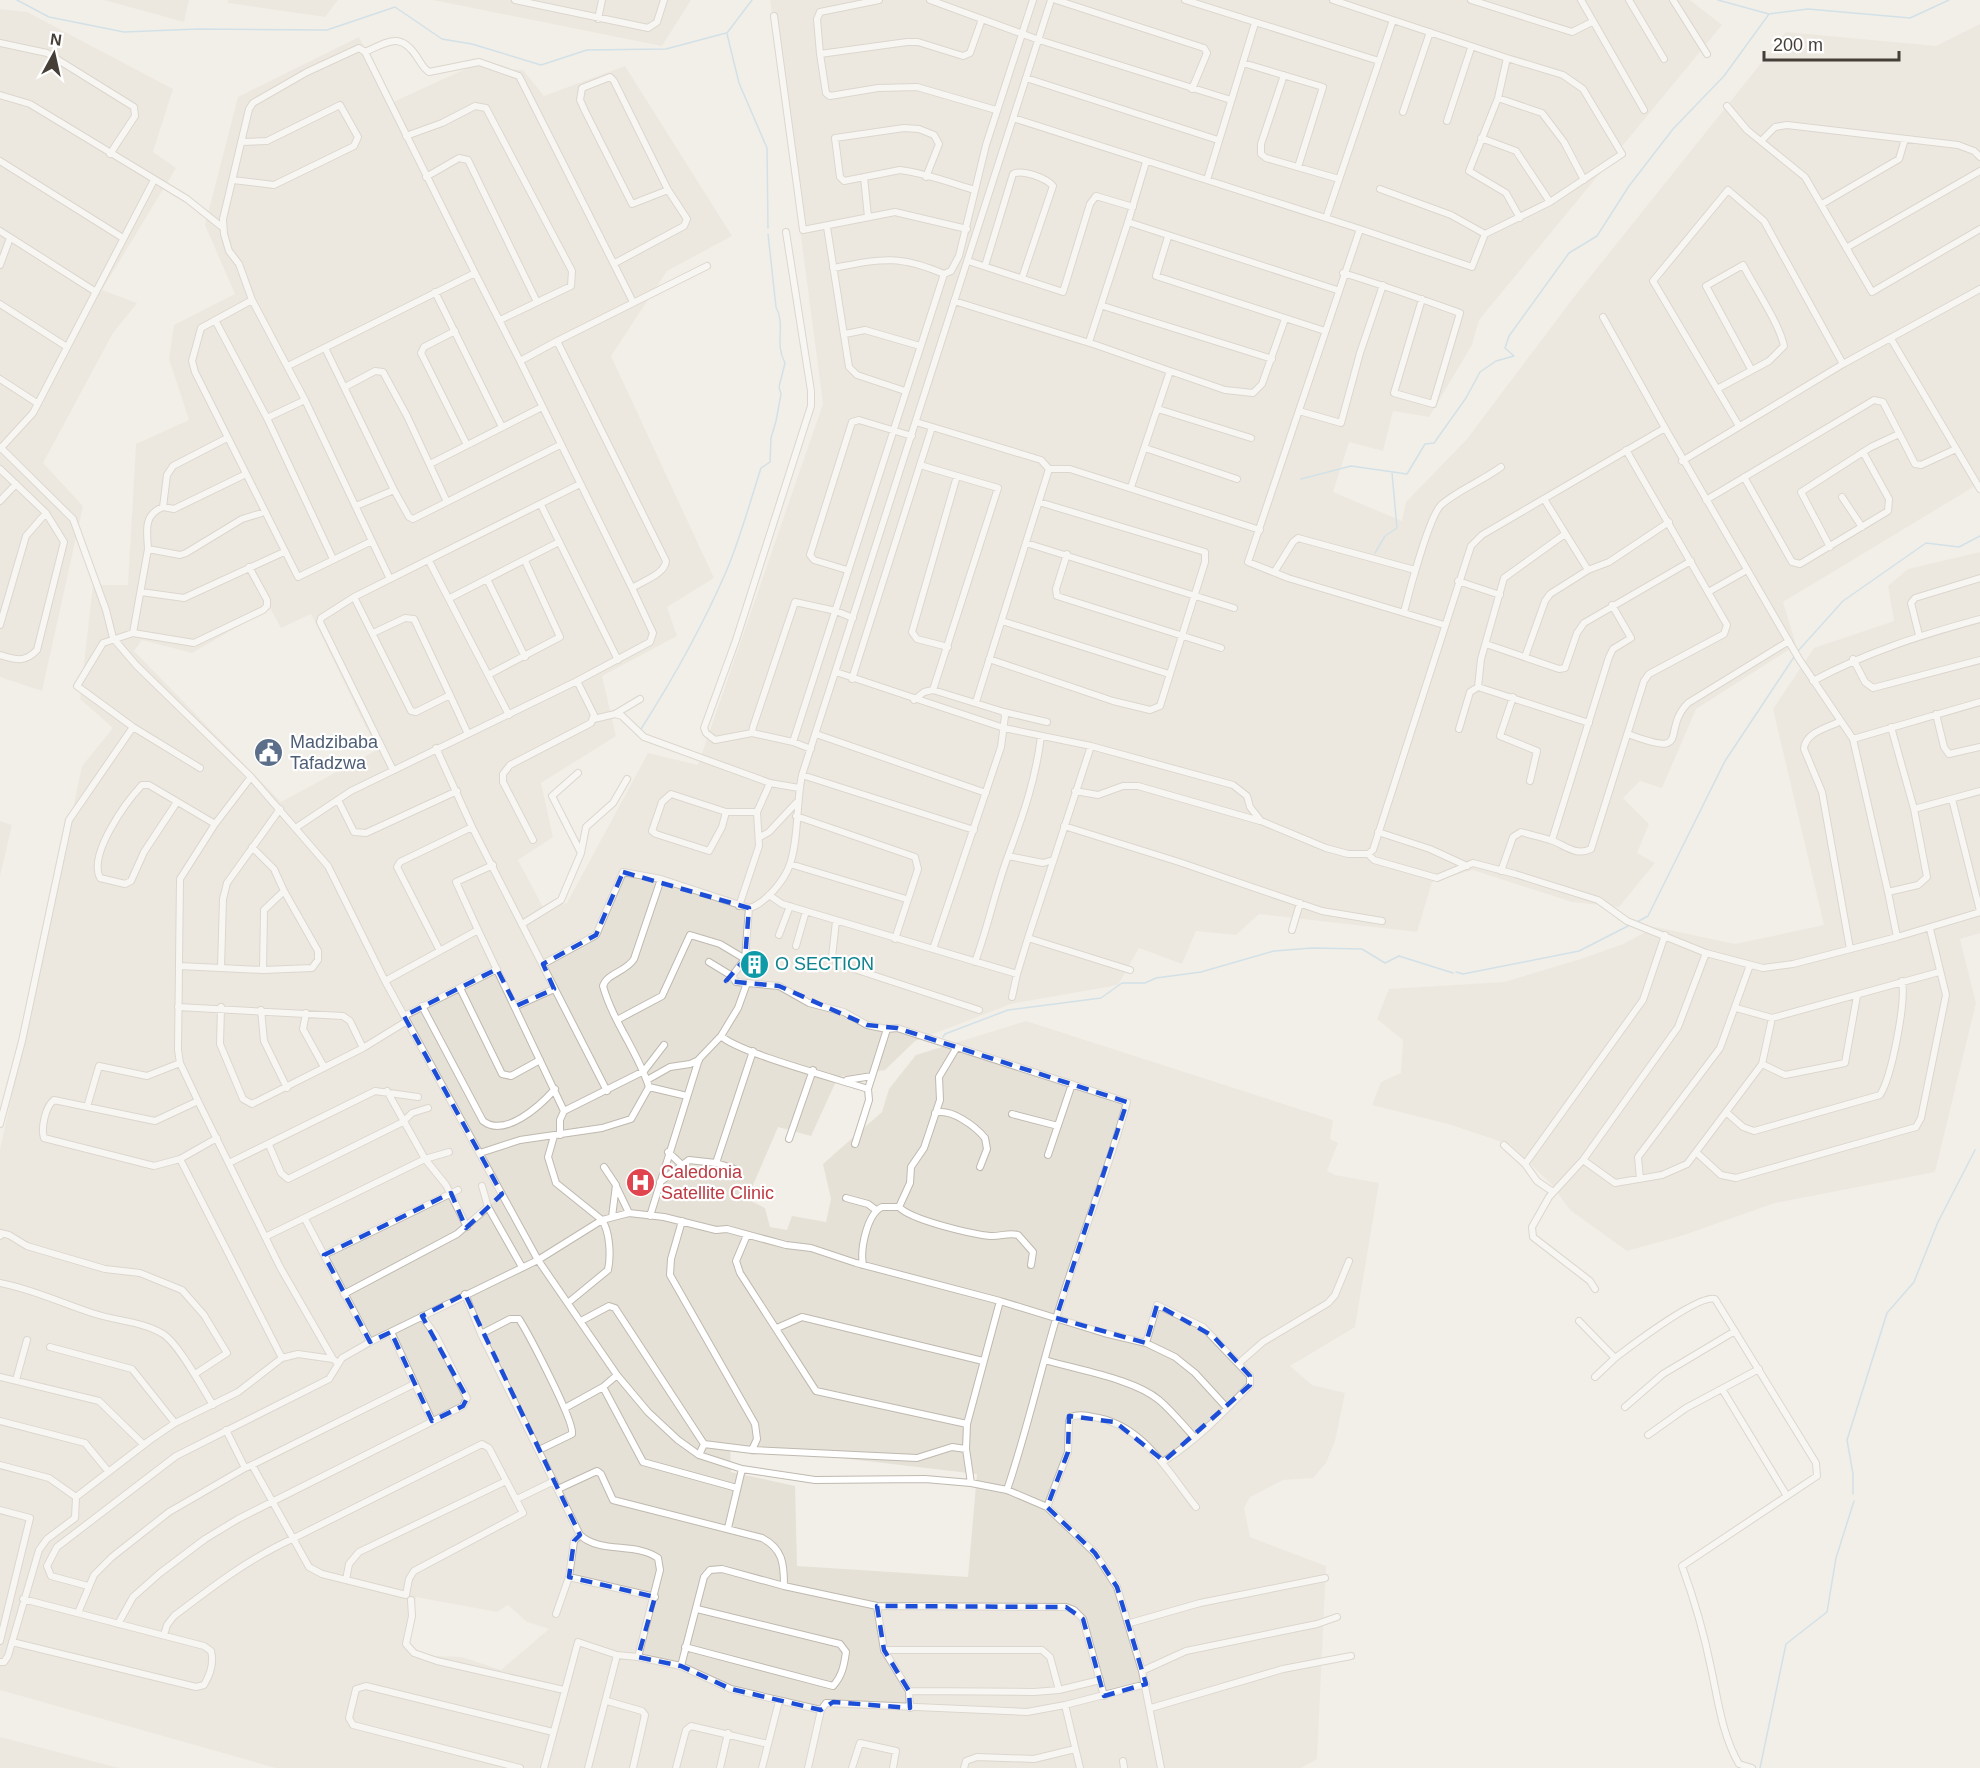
<svg xmlns="http://www.w3.org/2000/svg" width="1980" height="1768" viewBox="0 0 1980 1768" font-family="Helvetica,sans-serif">
<rect width="100%" height="100%" fill="#f2efe8"/>
<path fill="#e5e1d7" fill-rule="evenodd" d="M104,0H189L184,22Z
M228,0H338L325,17L228,3Z
M433,0H691L662,46Z
M770,0H1690L1722,25L1479,320L1472,345L1429,417L1393,411L1383,451L1349,442L1333,492L1402,521L1406,502L1467,439L1574,297L1786,32L1936,46L1980,24V483L1783,602L1796,645L1696,709L1662,788L1640,781L1623,798L1649,824L1637,853L1655,863L1619,907L1572,902L1473,870L1432,882L1417,932L1259,914L1236,935L1196,931L1182,964L1139,948L1118,985L1011,1004L915,1041L885,1070L838,1077L811,1136L778,1127L747,1199L765,1208L770,1227L787,1230L792,1216L826,1222L831,1199L823,1164L882,1112L889,1089L916,1055L1026,1021L1333,1120L1330,1139L1338,1143L1327,1171L1335,1175L1379,1183L1355,1327L1290,1366L1312,1385L1345,1393L1335,1441L1326,1463L1313,1478L1283,1480L1250,1497L1244,1508L1250,1537L1326,1566L1317,1759L1301,1768H276L0,1690V1150L82,766L113,728L80,699L93,585H128L136,444L189,420L169,359L174,325L235,294L205,225L238,97L359,37L393,102L472,66L523,70L544,96L625,66L732,236L667,271L611,356L714,578L667,607L677,636L602,676L616,736L541,783L553,837L518,860L544,909L567,903L648,753L698,765L823,404ZM270,608L281,628L311,614L377,750L281,802L134,651L142,640L192,653ZM730,1445L977,1474L968,1577L797,1566L795,1486L731,1472ZM416,1597L497,1612L508,1605L527,1622L549,1629L501,1670L462,1657L430,1656L407,1645Z
M0,9L27,12L173,89L153,152L176,168L102,290L137,303L113,333L43,463L83,506L42,691L0,677Z
M1980,552V933L1960,939L1976,1003L1935,1172L1775,1203L1681,1236L1627,1251L1570,1210L1552,1185L1511,1145L1448,1124L1372,1105L1381,1082L1401,1073L1403,1040L1377,1019L1389,989L1504,982L1584,958L1623,944L1655,927L1735,944L1824,925L1773,709L1814,648L1894,621L1888,586L1908,569Z
M0,821L12,825L0,876Z
M0,1737L115,1767L120,1768H0Z"/>
<g fill="none" stroke-linecap="round" stroke-linejoin="round">
<path stroke="#acd0e7" stroke-width="1.5" d="M17,0L49,17L124,32L198,29L327,30L395,7L442,39L472,44L541,65L587,50L666,49L726,33
M1718,0L1769,14L1808,9L1910,18L1949,0
M727,33L752,0
M727,34L739,83L767,148L768,228
M1301,479L1351,466L1407,474L1425,444L1434,443L1466,398L1480,372L1496,361L1514,356L1505,348L1509,336L1569,253L1597,236L1629,186L1673,129L1724,76L1769,14
M1375,553L1385,536L1397,528L1392,473
M1798,651L1843,601L1926,543L1959,547L1980,536
M641,729C673,679 702,627 726,572C740,539 750,502 761,468L770,462L771,438L776,421L781,394L779,387L785,363C774,343 786,326 776,307L768,234
M1637,922L1648,916L1725,761L1794,657
M1456,972L1463,974L1579,951L1630,925
M943,1037L945,1034L1008,1010L1101,998L1122,983H1145L1156,978L1201,972L1274,951L1312,948L1362,949L1385,963L1399,956L1453,973
M1853,1494V1474L1847,1440L1887,1313L1914,1282L1938,1222L1975,1150
M1760,1768L1786,1644L1827,1612L1836,1558L1854,1501"/>
<defs>
<path id="minor" d="M515,0L648,28L657,22L664,0
M930,0L1039,40L1231,100
M1056,0L1204,48L1207,53L1192,89
M1185,0L1379,61
M1471,0L1572,32L1592,22
M1581,0L1644,110
M1629,0L1664,59
M1673,0L1707,54
M774,16L803,230L895,212L967,229
M598,19L602,0
M982,19L970,53L963,56L918,42H907L820,54L826,93L830,96L878,88L917,87L996,110
M1393,20L1507,58L1498,98L1469,171L1506,193L1520,218
M0,43L47,53L134,107L135,116L110,154
M365,52C388,42 400,31 417,57C421,63 423,68 429,72L479,62L519,76L633,302
M820,54L817,19L820,12L879,0
M1243,63L1323,87L1298,167
M1284,75L1261,144V154L1266,158L1339,179
M1026,78L1218,140
M0,95L30,104L187,199L222,227
M1498,98L1542,113L1564,142L1584,180
M1727,106L1747,130L1805,177L1872,292L1980,229
M1403,112L1430,32
M1013,118L1360,229L1248,562L1288,578L1444,625
M1447,121L1471,48
M406,136L442,123L475,106L486,108L572,271L571,286L500,320
M1481,138L1516,151L1550,202
M1761,141L1775,127L1787,125L1958,145L1974,151L1980,157
M0,161L123,238
M1146,162L1128,222L1337,290
M426,177L459,158L468,160L537,302
M864,177L868,217
M926,177L939,144L934,135L919,129L904,128L835,138L840,177L844,181L900,170C925,173 951,183 975,190
M233,180L274,185L354,146L358,137L340,105L267,141L241,142
M1207,180L1255,23
M1380,189L1451,215L1485,234
M1822,204L1899,159L1905,139
M1326,218L1393,20L1333,0
M827,227L849,367L857,375L905,391
M1360,229L1472,267L1485,234L1550,202L1622,154L1583,89L1563,75L1507,58
M0,231L96,292
M1168,237L1156,276L1325,331
M1846,248L1980,171
M968,261L1063,292L1090,204L1096,196L1133,207
M615,263L684,226L687,219L668,190L632,204L585,111L580,100L582,88L610,77L614,81L668,190
M0,265L10,238
M985,266L1013,174C1022,169 1046,178 1053,186L1022,278
M833,268C881,259 898,254 944,274
M475,273L520,361
M1343,273C1383,285 1421,299 1460,313L1433,404L1394,393L1422,299
M435,292L502,427
M252,300L201,328L192,361L195,372L298,577L372,541
M954,301L1096,345L1170,371
M0,304L67,347
M1103,306L1272,359
M1603,317L1665,428
M215,320L267,418L333,559
M455,331L424,347L421,353L467,445
M845,334L865,330L920,346
M1891,339L1980,489
M557,341L707,266
M1089,342L1128,222
M326,350L394,490L356,506
M288,366L475,273L365,52L359,48L307,72L253,103L249,109L223,219L224,234L229,251L239,264L252,300L305,400L390,579
M0,379L37,403
M345,387L375,371L383,372L407,416L447,502L413,519L409,517L394,490
M1717,389L1769,361L1784,346C1779,323 1755,288 1743,265L1706,286L1751,369
M1158,409L1251,438
M1299,411L1341,423L1360,353L1383,285
M267,418L305,400
M916,422L1041,460L1049,469
M1739,426L1653,281L1728,190L1764,221L1843,364
M227,438L173,466L167,475L163,507L174,509L246,474
M0,447L73,519L106,610L113,638L136,665L251,777L328,866L385,981L538,1260L617,1375L648,1412L678,1440L699,1455L742,1469L815,1480L925,1479L971,1483L1007,1490L1047,1507L1095,1553L1117,1587L1142,1671L1161,1768
M1145,448L1237,479
M0,449L33,413L154,180
M1682,461L1843,364L1980,289
M430,464L542,407
M920,465L998,488L933,690
M0,469L46,513
M1744,477L1792,562L1800,564L1888,511L1889,499L1863,452
M1131,487L1170,371L1225,390L1253,393L1262,384L1285,319
M1842,497L1862,527
M1544,499L1588,570L1609,562L1669,522
M1706,500L1874,400L1883,402L1915,464L1921,465L1956,449
M0,501L16,484
M447,502L560,445
M541,505L618,660
M163,507C143,515 147,531 148,549L180,555L186,553L242,519L265,512
M1026,543L1234,608
M1830,547L1801,492L1871,447L1899,434
M148,549L133,633L103,643L77,686L133,727L200,768
M1067,554L1056,589L1057,596L1221,648
M429,561L509,715
M847,570L814,560L810,555L852,422L859,420L912,436
M1275,571L1293,542L1298,538L1415,570
M487,579L525,657
M1458,581L1500,595
M1710,591L1747,570
M141,592L184,598L284,552
M354,597L411,711L416,712L450,695L414,619L405,618L373,633
M450,598L559,542
M1404,612C1409,592 1429,517 1441,505C1458,490 1482,481 1501,467
M1002,621L1169,674
M0,625L26,536L46,513L64,542L37,650C25,663 16,660 0,655
M133,633L194,643L263,610L267,606V600L249,567
M1919,635L1911,603L1915,598L1980,578
M1486,644L1559,669L1565,668L1577,633L1584,623L1691,561
M948,647L917,639L912,632L957,476
M1525,657L1545,601L1550,594L1588,570
M989,659L1113,701L1150,710L1160,706L1205,562V552L1039,502
M1853,659L1865,682L1873,688L1980,660
M836,672L1004,728L1091,746L1233,785L1247,796L1250,807L1261,821L1326,848L1348,854H1368L1373,850L1471,546L1482,535L1665,428L1799,659L1853,739L1980,702
M488,675L560,637L525,561
M852,679L932,427
M1813,681C1867,652 1921,635 1980,619
M1478,687L1589,723
M450,695L468,734
M1513,697L1500,736L1537,751L1530,781
M914,700L924,692L933,690L1004,712L1005,716L1001,747L933,949
M976,702L1049,469H1070L1260,530
M1004,712L1047,722
M615,714L640,699
M1936,714L1944,747L1949,754L1980,747
M594,719L615,714L622,716L644,737L770,783
M1839,722C1826,728 1805,733 1804,749L1822,792L1850,949
M1891,727L1914,809L1980,791
M1459,729L1470,692L1478,687L1481,659L1504,578L1565,534
M752,733L715,740L706,733L704,728L736,640L811,406V391L786,232
M816,734L986,793
M1628,734C1694,759 1660,731 1688,703L1789,641
M1853,739L1888,892
M793,742L944,274L951,271L959,256L986,145L1033,0
M1091,746L1028,938L1130,970
M436,748L472,827L607,1091
M811,749L793,742L752,733L753,727L795,602L836,611L853,618
M393,770L320,622L321,618L354,597L580,484
M802,775L974,830
M251,777L215,824L180,879L178,1050L180,1063L198,1101L280,1267L333,1359L338,1363
M1075,791L1098,795L1123,786H1138L1260,821
M1952,799L1980,911
M338,800L354,832L366,833L457,791
M177,802L144,852L131,881L125,884L100,878C88,854 126,802 142,785H149L215,824
M726,812L722,827L709,851L656,834L652,831L662,802L671,794L726,812H757
M796,816L915,857L918,869L895,939
M1064,826L1179,862L1322,911L1382,921
M297,827L351,791L577,681L650,642L653,633L632,588L520,361L557,341L666,561C665,574 643,581 632,588
M1378,832L1430,849L1467,866
M760,837L769,832L796,803
M533,840L503,782V774L510,765L591,723L594,715L577,681
M1552,840L1609,657L1613,649L1631,638L1612,605
M252,847L274,869L284,891
M581,853L586,827L613,803L627,779
M1368,854L1374,860L1437,878L1473,863L1515,874L1598,900L1627,921L1706,953L1763,968L1793,964L1897,937L1980,912
M1008,856L1043,863L1053,860
M790,864L906,899
M1501,871L1513,837L1521,832C1531,835 1541,837 1550,840C1564,844 1575,857 1591,849L1644,681L1649,674L1724,634L1727,625L1626,450
M769,895L782,904L1017,974L1028,938
M739,906L759,846L757,812L770,783L799,788
M749,908L745,959L732,976L736,982L779,986L809,1003L844,1012L867,1025L887,1029L897,1028L1127,1102C1107,1176 1077,1246 1056,1319C1039,1376 1026,1434 1007,1490
M836,921L832,957L839,964L979,1010
M522,924L561,900L581,853L552,796L578,773
M478,930L456,882L493,865
M1292,930L1300,903
M779,935L790,906
M1897,937L1888,892L1918,885L1927,877L1914,809
M796,946L806,911
M439,949L397,867L400,862L472,827
M709,962L732,976
M975,962C988,927 995,891 1008,856C1023,816 1036,778 1041,736
M543,964L596,935L623,872L661,879L749,908C765,904 785,880 790,864C799,838 796,803 802,775L1051,0
M179,966L263,970L312,968L318,960V951L284,891L264,910L263,970
M221,968L223,899L227,883L280,809
M385,981L478,930L564,1111
M460,988L502,1074L511,1076L540,1060
M1012,997L1017,974
M422,1006L483,1121C505,1138 540,1106 555,1089
M516,1006L554,989
M178,1007L343,1016L350,1021L363,1048
M221,1007L220,1044L243,1099L252,1104L363,1048L407,1021
M1736,1008L1772,1018L1939,972
M261,1010L264,1041L287,1088
M306,1013L303,1029L324,1067
M404,1016L497,969
M617,1020L662,996L690,935L720,944L745,959
M721,1036C739,1053 838,1079 868,1089L887,1029
M957,1047L939,1077L940,1100L924,1148L911,1167L910,1183L899,1207C911,1220 971,1234 990,1236C1000,1237 1008,1232 1018,1235L1033,1252L1031,1265
M1762,1064L1785,1075L1845,1063L1857,996
M647,1080L670,1067L690,1064L699,1060
M847,1080L872,1076
M649,1087L687,1096
M387,1091L425,1159L446,1185L467,1227
M198,1101L155,1121L54,1100C45,1107 41,1128 44,1138L154,1166L180,1159L217,1138
M87,1107L99,1066L147,1076L180,1063
M1726,1112L1743,1127L1754,1131L1880,1095C1892,1076 1906,1002 1902,981
M935,1113C951,1108 975,1126 985,1138L987,1149L980,1167
M1012,1114L1058,1126
M0,1124L22,1041L69,820L133,727
M560,1135V1120L564,1111L644,1071L664,1045
M554,1136L548,1157L556,1183L602,1220C610,1232 611,1256 608,1270L569,1302
M789,1139L813,1070
M855,1144L869,1100L868,1089
M269,1145L281,1173L288,1179L403,1122L412,1113L428,1108
M1504,1145L1525,1164L1537,1181L1553,1192
M668,1152L681,1164
M480,1153L520,1140L602,1128L631,1119L649,1087C638,1052 613,1022 603,986C607,973 626,972 634,959L661,879
M1697,1153L1721,1175L1736,1178L1916,1127L1921,1118L1946,995L1930,929
M1048,1155L1072,1084
M180,1159L282,1358
M1583,1160L1615,1183L1662,1175L1687,1164L1762,1064L1772,1018
M229,1163L375,1091L418,1097
M716,1163L753,1051
M1525,1164L1643,1000L1665,935
M604,1167L616,1185L612,1217
M1640,1179L1638,1157L1720,1048L1750,965
M660,1182L689,1160L716,1163L735,1169
M482,1186L488,1207L522,1267
M616,1186L629,1213
M846,1198L868,1204L876,1210
M650,1216L699,1059L721,1036L738,1008L747,983
M305,1219L370,1342
M682,1221L671,1259L670,1275L755,1424L757,1439L752,1450
M747,1235L736,1261L740,1273L816,1391L967,1424
M0,1236V1233L9,1235L27,1246L105,1269L140,1273L182,1290L204,1315L227,1353L195,1374
M265,1237L425,1159L449,1152
M324,1255L458,1190
M863,1265C860,1249 867,1214 882,1207H899
M0,1283C32,1289 61,1303 92,1313C115,1321 142,1321 163,1334C178,1343 203,1389 213,1405
M1595,1289L1590,1281L1533,1237L1532,1227L1549,1197L1583,1160L1678,1027L1706,953
M344,1294L457,1234L488,1207
M465,1294L481,1334L580,1535C600,1554 636,1542 658,1558L660,1570L638,1657
M581,1321L609,1306L615,1308L704,1444L699,1455
M1579,1321L1615,1358L1595,1377
M777,1328L802,1317L983,1361
M391,1332L432,1421
M481,1334L510,1319H519C528,1333 575,1422 572,1434L539,1450
M1146,1343L1157,1305L1203,1327L1250,1376V1385C1223,1413 1196,1441 1164,1461
M50,1347L132,1369L175,1423
M1615,1358C1631,1346 1699,1294 1715,1299L1816,1463L1817,1476L1682,1566C1694,1599 1704,1633 1711,1668C1718,1700 1722,1735 1739,1764L1752,1768
M1045,1360C1078,1370 1134,1379 1159,1400C1172,1411 1183,1425 1195,1438
M1239,1363L1263,1342L1328,1303L1335,1295L1349,1261
M0,1377L99,1401L144,1445
M16,1380L27,1340
M603,1387L643,1462L737,1488
M1722,1389L1787,1496
M1625,1407L1663,1374L1735,1331
M565,1408L603,1387L617,1375
M0,1421L85,1443L108,1471
M1648,1435L1686,1408L1759,1369
M704,1444L752,1450L917,1458L952,1447L966,1449
M0,1465L49,1478L76,1497
M252,1465L414,1384
M971,1483L966,1449L967,1424L1000,1301L1104,1333L1146,1343L1175,1357L1195,1373L1227,1408
M558,1489L597,1471L601,1474L613,1500L762,1538C783,1549 784,1564 784,1586
M76,1497L150,1440L175,1423L238,1392L282,1358L298,1354L333,1359
M517,1499L554,1481
M1047,1507L1068,1452L1069,1421L1071,1417C1078,1414 1085,1415 1093,1417C1143,1424 1167,1471 1196,1507
M0,1510L30,1518L0,1641
M728,1528L742,1469
M569,1577L574,1541L580,1535
M346,1580L349,1564L359,1552L506,1481
M88,1586L51,1576L47,1566L57,1547L176,1456L329,1379L342,1358L370,1342L538,1260L602,1220L629,1213L664,1217L716,1230L727,1229L786,1245L811,1248L856,1263L1000,1301
M411,1600L412,1616L406,1644L414,1653L437,1661L564,1690
M877,1606L884,1650L909,1691L910,1708
M78,1613L94,1575L112,1557L169,1512L245,1468
M556,1614L569,1577L655,1597
M1130,1623L1200,1603L1325,1578
M118,1624L133,1597L160,1573L205,1539L238,1519L463,1406L467,1398L436,1336L422,1316
M164,1635L167,1625L174,1616C212,1587 248,1559 292,1539L482,1444L489,1448L523,1513L414,1571L409,1579L406,1595L322,1574L309,1567L252,1465L245,1468L226,1430
M12,1642L196,1687L204,1685C210,1675 214,1662 211,1651L204,1646L23,1599
M685,1647L833,1686C842,1676 844,1666 846,1652L840,1644L697,1609
M884,1650H1042L1050,1657L1059,1690
M0,1662H4L8,1656L39,1550L47,1539L75,1518L76,1497
M681,1666L704,1577L710,1570L722,1569L784,1586L877,1606L1066,1607L1074,1610L1083,1619L1104,1696
M1142,1671L1186,1651L1317,1624L1337,1617
M909,1691L1034,1692L1059,1690L1100,1680
M607,1701L642,1711L645,1715L633,1768
M1065,1705L1080,1768
M1151,1708L1283,1669L1351,1656
M1123,1761L1124,1768
M520,1768L353,1725L349,1718L356,1689L366,1686L553,1732
M544,1768L578,1642L617,1655L638,1657L681,1666L731,1689L821,1710
M588,1768L617,1655
M676,1768L686,1730L691,1726L768,1744
M720,1768L728,1733
M762,1768L779,1701
M808,1768L821,1710L826,1703L1027,1712L1065,1705L1146,1684
M852,1768L860,1743L896,1751L893,1768
M964,1768L966,1761L977,1757L1034,1759L1075,1749"/>
</defs>
<use href="#minor" stroke="#bfb9af" stroke-width="8"/>
<use href="#minor" stroke="#fff" stroke-width="6"/>
</g>
<path d="M0 0H1980V1768H0ZM623,872L749,908L745,959L726,981L779,986L867,1025L897,1028L1127,1102L1056,1318L1146,1343L1157,1305L1213,1336L1250,1376V1385L1164,1461L1115,1422L1069,1416L1068,1452L1047,1507L1095,1553L1117,1587L1146,1684L1104,1696L1083,1619L1066,1607L877,1606L884,1650L909,1691L910,1708L833,1702L821,1710L731,1689L681,1666L638,1657L655,1597L569,1577L574,1541L580,1535L465,1294L422,1316L467,1398L463,1406L432,1421L391,1332L370,1342L324,1255L451,1193L466,1228L502,1194L404,1016L497,969L516,1006L554,989L543,964L596,935Z" fill="#f2efe8" fill-opacity=".55" fill-rule="evenodd"/>
<path fill="none" stroke="#1d4ed8" stroke-width="4.5" stroke-dasharray="12 8" stroke-linejoin="round" d="M623,872L749,908L745,959L726,981L779,986L867,1025L897,1028L1127,1102L1056,1318L1146,1343L1157,1305L1213,1336L1250,1376V1385L1164,1461L1115,1422L1069,1416L1068,1452L1047,1507L1095,1553L1117,1587L1146,1684L1104,1696L1083,1619L1066,1607L877,1606L884,1650L909,1691L910,1708L833,1702L821,1710L731,1689L681,1666L638,1657L655,1597L569,1577L574,1541L580,1535L465,1294L422,1316L467,1398L463,1406L432,1421L391,1332L370,1342L324,1255L451,1193L466,1228L502,1194L404,1016L497,969L516,1006L554,989L543,964L596,935Z"/>
<defs>
<symbol id="civic-disc" viewBox="-11 -11 22 22"><circle r="9.5" fill="#5c6f8a" stroke="#fff"/><path d="M-.6-6.5H3V-4.5H.6V-3L4-1V1h2V6H-6V1h2V-1L-.6-3ZM-1.2 2.5V6h2.4V2.5Z" fill="#fff"/></symbol>
<symbol id="building-disc" viewBox="-11 -11 22 22"><circle r="9.5" fill="#0f9aa8" stroke="#fff"/><path d="M-4-6H4V6H1V3H-1V6H-4ZM-2.5-4.3h1.7v1.8h-1.7ZM.8-4.3h1.7v1.8H.8ZM-2.5-1h1.7V.8h-1.7ZM.8-1h1.7V.8H.8Z" fill="#fff"/></symbol>
<symbol id="hospital-disc" viewBox="-11 -11 22 22"><circle r="9.5" fill="#e0444e" stroke="#fff"/><path d="M-5-5h3v3.5h4V-5h3V5h-3V1.5h-4V5h-3Z" fill="#fff"/></symbol>
</defs>
<g fill-rule="evenodd">
<use href="#civic-disc" x="252" y="736" width="33" height="33"/>
<use href="#building-disc" x="738" y="948" width="33" height="33"/>
<use href="#hospital-disc" x="624" y="1166" width="33" height="33"/>
</g>
<g text-anchor="middle" dominant-baseline="central" stroke-width="4.5" stroke-linejoin="round" paint-order="stroke">
<g font-size="18" fill="#4e5e75" stroke="#fff" text-anchor="start">
<text x="290" y="742">Madzibaba<tspan x="290" dy="21">Tafadzwa</tspan></text>
</g>
<g font-size="18" fill="#0d838f" stroke="#fff" text-anchor="start">
<text x="775" y="964">O SECTION</text>
</g>
<g font-size="18" fill="#be3a42" stroke="#fff" text-anchor="start">
<text x="661" y="1172">Caledonia<tspan x="661" dy="21">Satellite Clinic</tspan></text>
</g>
</g>
<g transform="translate(54 54) rotate(8)" stroke="#ffffff" stroke-width="4.5" paint-order="stroke">
<path d="M0-4.5L10 22L0 15L-10 22Z" fill="#453f38"/>
<text y="-9" font-size="16" font-weight="bold" text-anchor="middle" fill="#453f38">N</text>
</g>
<path d="M1764 51v9h135v-9" fill="none" stroke="#453f38" stroke-width="3"/>
<text x="1773" y="51" font-size="18" fill="#453f38" stroke="#ffffff" stroke-width="4.5" paint-order="stroke">200 m</text>
</svg>
